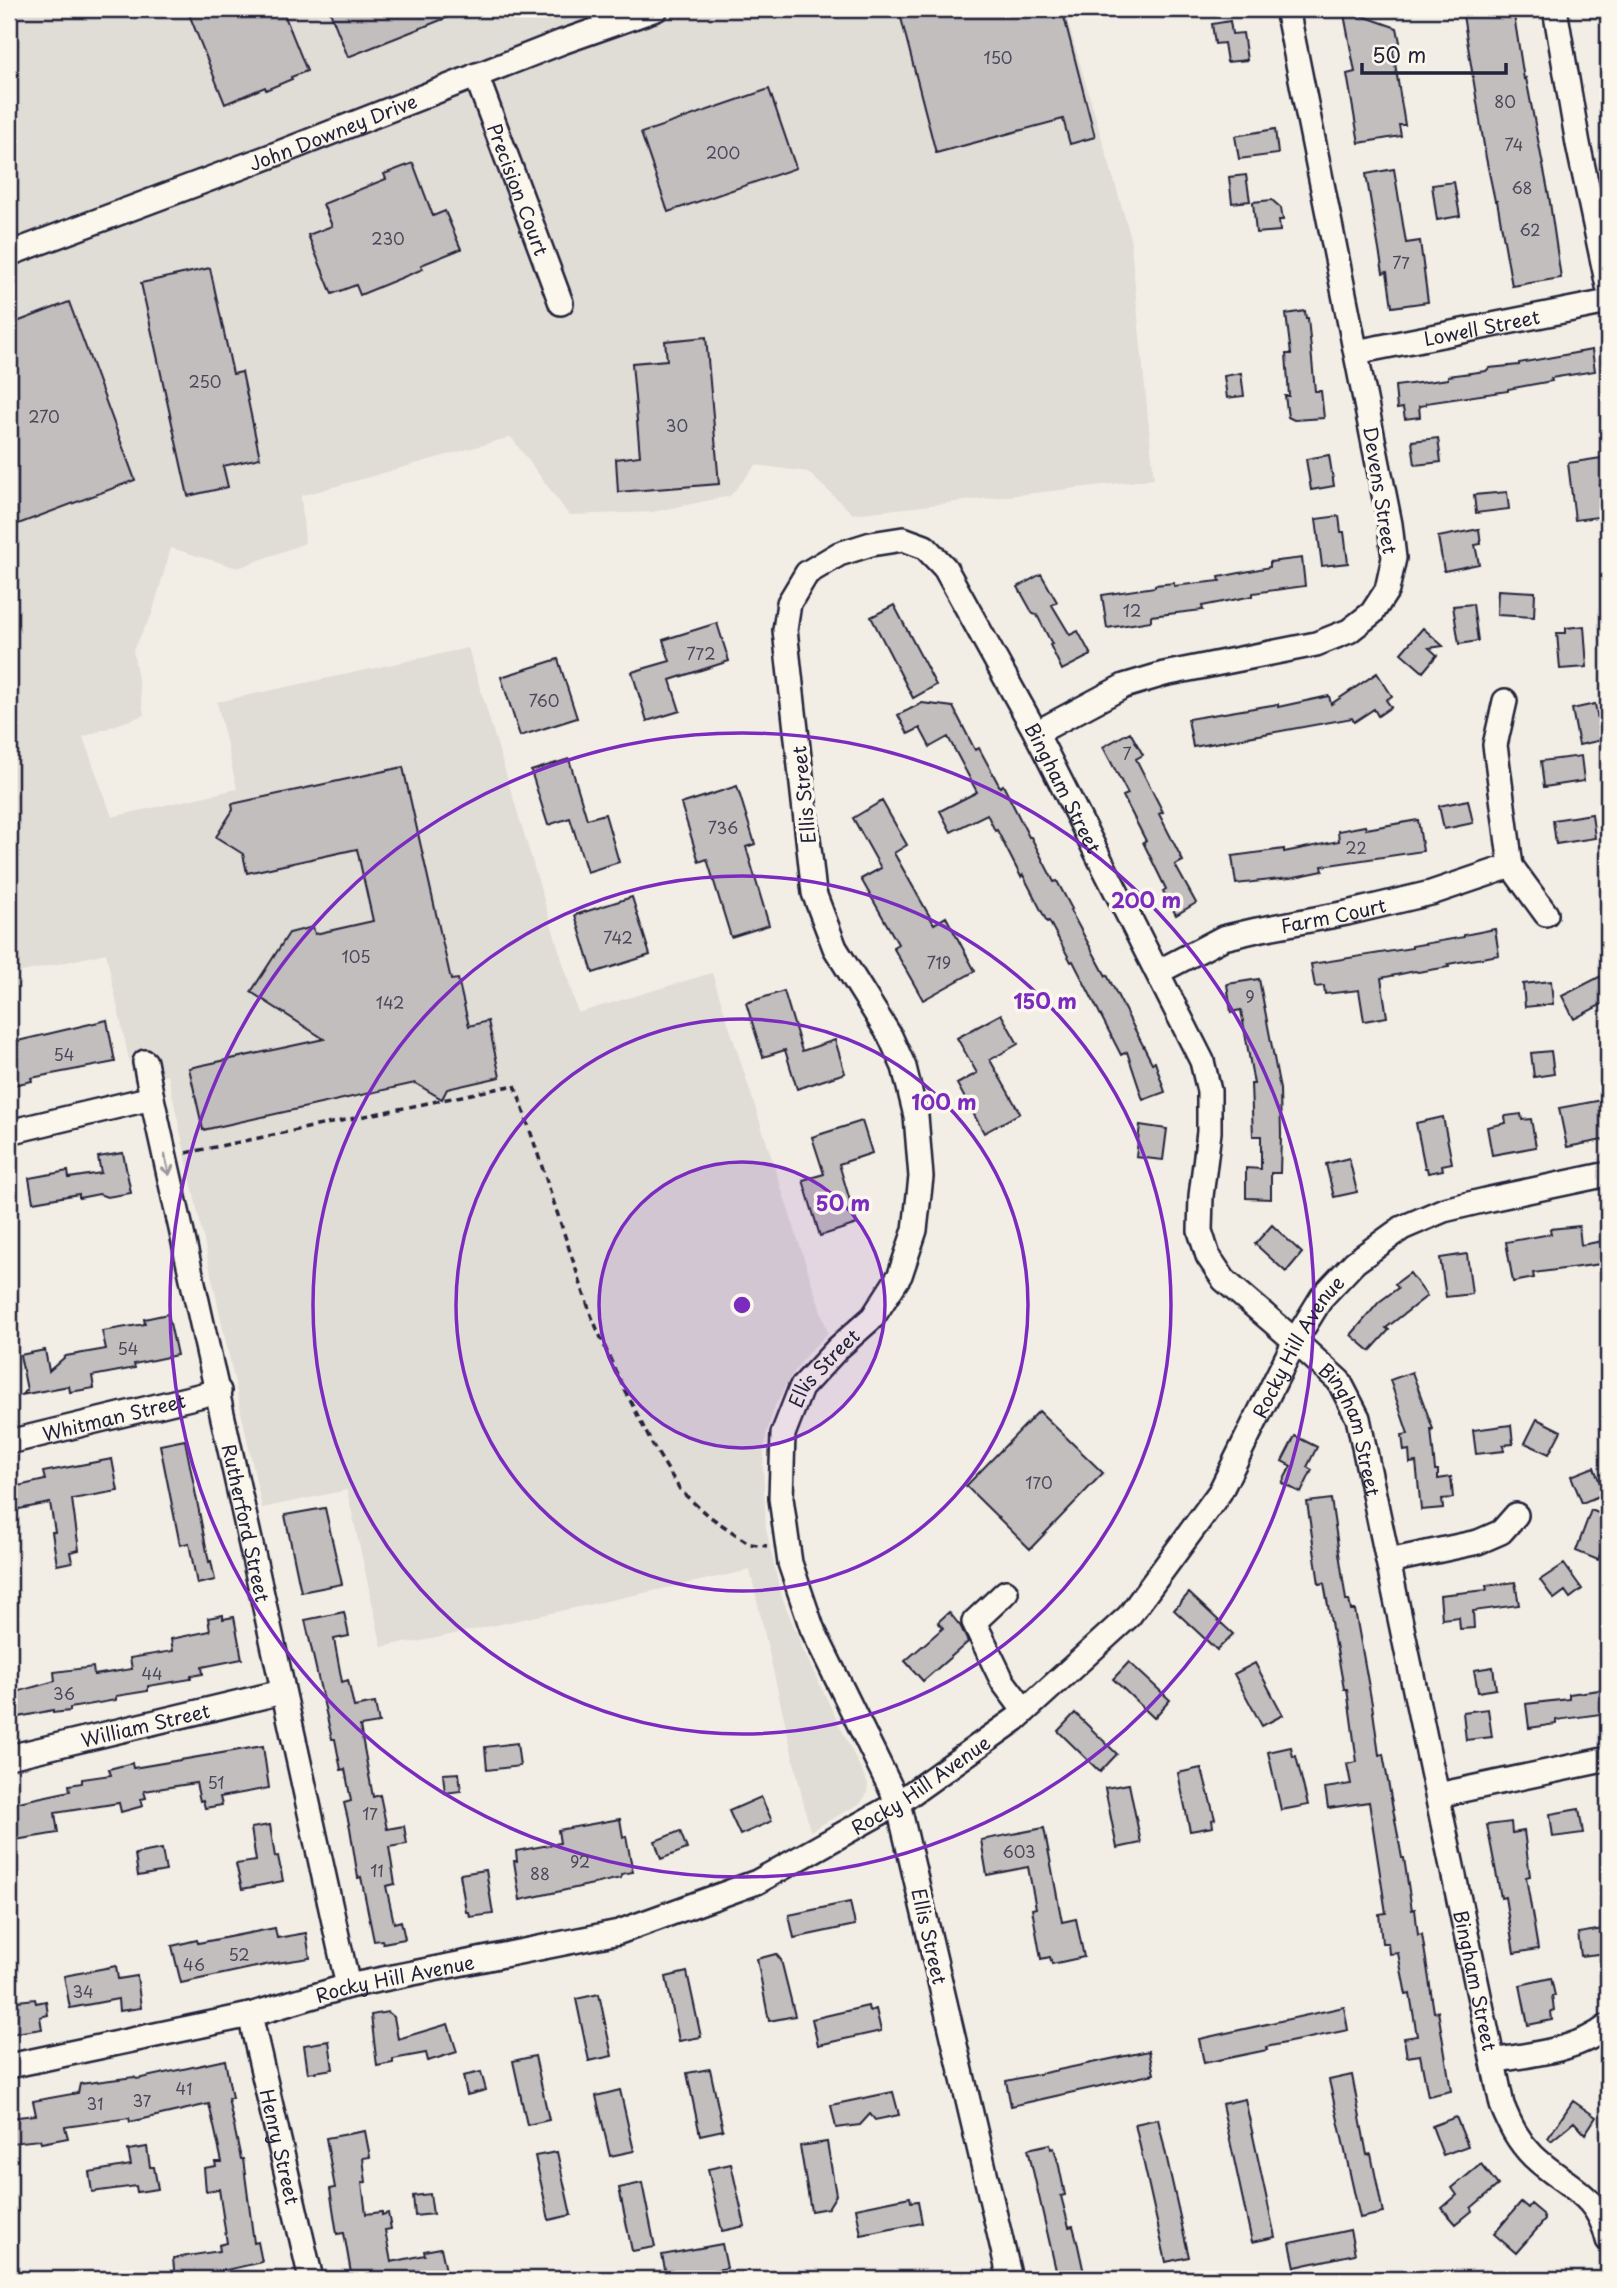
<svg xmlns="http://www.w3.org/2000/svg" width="1617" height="2288" viewBox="0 0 1617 2288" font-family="'Playpen Sans',sans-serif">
<rect width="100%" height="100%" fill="#f2eee5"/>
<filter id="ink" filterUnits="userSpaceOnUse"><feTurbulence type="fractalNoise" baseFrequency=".0143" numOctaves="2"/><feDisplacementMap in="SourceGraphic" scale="14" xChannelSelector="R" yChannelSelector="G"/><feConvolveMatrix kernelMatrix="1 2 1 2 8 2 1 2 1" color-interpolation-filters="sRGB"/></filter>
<g filter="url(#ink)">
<path fill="#e0dcd6" d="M9,9H1064L1130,235L1154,479L853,514L808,472L756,465L730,496L652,512L569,515L511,437L301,496L305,543L238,568L171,548L152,614L133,650L144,715L83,737L112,817L237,789L217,702L468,648L578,1013L712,973L828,1333L807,1354L789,1379L775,1406L766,1435L763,1465L766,1529L780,1592L804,1652L868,1784L867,1793L861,1803L810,1831L750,1570L417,1642L401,1643L382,1647L347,1490L262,1508L168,1075L134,1083L106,953L9,975Z"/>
<path fill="#c2bebe" stroke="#22223b" stroke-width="2" d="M187,9H282L307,71L291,77L292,79L266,90L265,87L225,104Z
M329,9H466V10L348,57Z
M902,9H1062L1095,137L1070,144L1063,119L936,153L900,14L903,13Z
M1343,9L1397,28L1400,42L1393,51L1405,125H1399L1401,136L1359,143L1347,74L1355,72Z
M1462,9H1513L1524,79L1526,78L1549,196L1561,278L1512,286L1497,201H1495L1486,158Z
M1230,21L1232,34L1243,33L1247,60L1227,62L1224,43L1215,44L1212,24Z
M769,89L796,168L668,212L641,133Z
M1275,129L1278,154L1239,159L1235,136Z
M413,163L433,216L445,211L461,249L421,265L423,269L360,295L356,285L332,294L308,235L332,226L323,204L386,179L384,174Z
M1394,169L1406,243L1420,241L1428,302L1392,307L1387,272L1383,273L1366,174Z
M1246,175L1250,201L1232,203L1229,177Z
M1454,182L1460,216L1437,220L1432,185Z
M1272,200L1281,208L1283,220H1279L1280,231L1256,233L1253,202Z
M210,268L233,374L242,372L260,458L223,466L228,487L188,496L141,283Z
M69,302L135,480L13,526L9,515V325Z
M1305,311L1306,318H1308L1315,391H1321L1324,418L1294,420L1288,417L1285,396H1289L1286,354H1291L1286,314Z
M706,337L719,484L618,492L616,459L640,456L632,363L667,360L665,341Z
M1592,350L1595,371L1551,378L1552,381L1508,389V391L1426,403V405L1419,406L1420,417L1405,419L1403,408L1397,409L1395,386L1448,379V376L1486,371L1489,368L1519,365V363Z
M1241,373L1244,396L1227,398L1224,376Z
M1438,438L1441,462L1415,465L1412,441Z
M1329,455L1334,486L1311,490L1306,459Z
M1608,457V484L1600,485L1606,516L1575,520L1568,463Z
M1507,492L1509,509L1476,513L1474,495Z
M1339,516L1341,532H1344L1348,563L1322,566L1316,519Z
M1479,529L1481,544L1475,545L1479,564L1444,571L1438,537Z
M1302,558L1305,586L1253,593V596L1202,606L1203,610L1151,616V621L1107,628L1102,595L1155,587V585L1174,583V586L1220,581L1219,577L1270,567V562Z
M1041,574L1057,602L1052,605L1070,635L1078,631L1091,655L1062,670L1050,645L1052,644L1037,615L1033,614L1018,587Z
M1498,590L1535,592L1534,617L1497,615Z
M1473,604L1478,641L1459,644L1453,606Z
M894,605L936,685L913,698L871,617Z
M717,623L729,661L670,680L680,711L647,721L632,672L670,661L663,640Z
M1584,626L1587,667L1560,669L1557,633H1566V628Z
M1423,628L1443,646L1429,648L1437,655L1423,672L1401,653Z
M558,659L577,718L520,736L501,677Z
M1377,673L1392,696L1386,700L1391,707L1378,716L1374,709L1354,722L1352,718L1193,747L1188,719L1278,704V707L1329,696L1331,704Z
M922,703L953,707L975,750L979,748L1000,787L1003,785L1029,837H1031L1054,882L1057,881L1072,909L1070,910L1106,976L1107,975L1152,1063L1155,1062L1165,1092L1143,1100L1127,1052L1121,1055L1073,961L1071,962L1049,921L1047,922L1023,875L1021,877L997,830L995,831L987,814L951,832L940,811L977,792L948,737L930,747L920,728L908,734L898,715Z
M1595,704L1602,740L1579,745L1572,709Z
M1130,732L1143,755L1136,759L1163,812L1159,814L1183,861L1175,865L1196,903L1176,915L1163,891L1166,889L1143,842L1146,841L1123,796L1128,794L1103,747Z
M1581,756L1584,781L1544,787L1541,761Z
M569,759L587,819L605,814L619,862L587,872L570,818L548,825L531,771Z
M403,767L451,980L458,979L469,1026L488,1021L500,1077L447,1089L442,1099L415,1083L203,1130L189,1068L324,1039L251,992L289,933L313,927L315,934L373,921L357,849L247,873L243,854L216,837L233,810L232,804Z
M737,786L755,844L746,847L769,925L731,937L707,859L699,862L681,804Z
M1468,800L1473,823L1444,829L1439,806Z
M882,801L907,845L894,853L934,924L946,917L975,971L923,1000L893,947L898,944L861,879L881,868L853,818Z
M1592,814L1595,838L1556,844L1553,820Z
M1418,820L1423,851L1322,866L1323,871L1290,878L1236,884L1232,856L1284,849V852L1339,841L1338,831L1365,826L1366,829Z
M632,897L650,955L593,973L575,915Z
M1495,929L1499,955L1448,964L1449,967L1418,972L1415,971L1381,978L1387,1017L1364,1021L1359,990L1325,994L1324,986L1315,987L1311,964L1412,948V946L1464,937V935Z
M1601,976L1608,990V1001L1574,1019L1562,996Z
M1259,979L1280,1089L1281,1135L1280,1173H1271V1199L1246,1198V1168L1261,1169V1136H1253L1251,1084H1254L1241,1010L1231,1012L1227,984Z
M1551,981L1553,1004L1525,1007L1523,984Z
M784,991L802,1051L835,1040L845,1073L797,1089L785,1050L763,1057L746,1003Z
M1001,1014L1018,1044L990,1060L1020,1113L984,1133L957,1084L977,1073L957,1038Z
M107,1020L115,1062L31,1078L32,1081L9,1086V1043Z
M1551,1051L1554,1074L1534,1077L1531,1053Z
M1608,1099V1139L1567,1147L1559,1108Z
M1521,1114L1522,1120L1531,1119L1536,1147L1492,1155L1487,1127L1506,1123L1505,1116Z
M1443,1117L1452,1163L1442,1165L1443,1170L1428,1173L1427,1168H1425L1416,1123Z
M862,1121L872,1153L839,1164L857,1224L820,1236L803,1180L824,1174L812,1137Z
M1140,1125L1167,1129L1163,1160L1136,1157Z
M123,1153L131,1193L107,1197L99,1194L79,1198V1194L33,1202L29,1178L68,1171L69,1178L101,1173L98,1157Z
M1349,1158L1357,1192L1334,1197L1326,1164Z
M1272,1225L1302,1253L1286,1272L1255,1244Z
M1579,1226L1581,1245L1608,1240V1263L1533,1273L1534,1278L1513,1282L1506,1242L1551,1234L1550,1229Z
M1467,1254L1472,1294L1446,1297L1440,1258Z
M1410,1273L1427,1296L1386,1328L1389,1330L1370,1351L1351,1335L1379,1302L1398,1288L1395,1284Z
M168,1314L177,1355L134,1364L135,1368L92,1376L94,1388L70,1392L69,1386L21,1395L27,1390L20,1355L45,1350L49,1371L66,1356L106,1349L102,1331L145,1324L144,1319Z
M1412,1372L1433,1429H1431L1435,1470H1438V1479L1451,1477L1453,1498L1442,1499L1443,1508L1421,1510L1416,1462L1410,1463L1409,1450L1404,1451L1402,1435L1408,1434L1390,1380Z
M1039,1411L1103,1473L1030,1549L966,1486Z
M1537,1419L1561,1431L1549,1454L1525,1443Z
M1511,1425L1513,1444L1503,1445L1504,1451L1476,1454L1473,1430Z
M1295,1436L1317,1447L1307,1467L1312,1470L1301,1493L1282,1483L1291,1466L1282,1461Z
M185,1440L209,1562L211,1561L215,1580L197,1584L189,1543L180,1545L160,1445Z
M112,1459L118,1491L72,1499L79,1550L70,1552L72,1562L57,1565L52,1532H55L50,1503L9,1511V1488L45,1480L43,1472Z
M1594,1467L1604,1494L1582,1503L1571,1476Z
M1331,1499L1346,1600H1349L1351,1610H1355L1372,1704L1379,1755L1383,1754L1402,1858H1404L1412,1910L1415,1909L1418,1935L1422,1934L1434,2012L1438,2011L1451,2091L1428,2096L1420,2055L1407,2057L1404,2038L1417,2036L1410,1994L1406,1995L1398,1953L1389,1954L1388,1943H1382L1379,1914L1386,1913L1369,1802L1328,1808L1325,1788L1351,1784L1347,1764L1357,1762L1347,1689H1344L1336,1644L1335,1645L1324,1583L1319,1584L1307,1502Z
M325,1508L342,1584L301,1592L285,1515Z
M1591,1510L1608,1517V1533L1598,1560L1576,1551Z
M1564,1564L1582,1589L1570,1598L1565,1591L1554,1599L1540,1580Z
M1515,1582L1519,1605L1473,1611L1474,1628L1460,1629L1459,1617L1442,1619L1440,1595L1487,1590L1486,1586Z
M1189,1593L1233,1634L1217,1650L1174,1610Z
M344,1612L349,1636L334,1639L342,1682L348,1680L354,1707L375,1703L379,1723L360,1726L373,1797L380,1795L387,1829L404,1826L407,1844L389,1847L395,1884L386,1886L394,1923L401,1921L405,1939L383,1943L382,1940L374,1941L361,1877L358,1878L350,1828L344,1803L351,1801L345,1769L341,1770L335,1739H332L305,1620Z
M949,1612L961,1627L968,1642L923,1681L905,1661L943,1628L938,1622Z
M223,1615V1619L234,1617L242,1659L202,1667L203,1674L191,1676V1679L148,1686V1691L116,1696V1700L70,1708V1711L53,1713V1710L9,1719V1694L55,1681L54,1672L93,1667L94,1675L132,1669L130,1658L173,1651L171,1639L210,1631L208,1618Z
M1129,1662L1170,1700L1154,1718L1113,1679Z
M1255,1663L1283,1715L1262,1726L1234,1674Z
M1493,1667L1496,1689L1478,1692L1474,1670Z
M1608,1689V1713L1556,1720V1724L1529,1728L1526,1704L1569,1699V1694Z
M1488,1709L1492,1737L1466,1740L1463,1712Z
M1075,1713L1117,1754L1100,1772L1058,1731Z
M517,1743L520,1766L487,1770L485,1747Z
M263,1746L269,1788L220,1797L222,1805L205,1808L203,1800L200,1801L196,1783L144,1791L146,1798L141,1799L143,1806L121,1812L119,1803L55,1813L58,1833L9,1841V1804L70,1791L69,1785L82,1783V1779L111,1775L109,1769L132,1763L133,1768Z
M1291,1747L1293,1757L1296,1756L1308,1805L1281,1810L1268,1752Z
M1201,1768L1202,1773H1203L1215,1819L1212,1820L1213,1827L1190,1831L1178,1773Z
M459,1773L461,1791L445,1793L443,1774Z
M1129,1784L1141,1843L1117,1848L1105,1788Z
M761,1797L772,1821L740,1835L729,1811Z
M1579,1809L1583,1833L1553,1837L1550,1814Z
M620,1819L623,1837L626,1836L633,1872L621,1874V1878L520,1900L514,1861H517L516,1851L560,1843L558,1830Z
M1511,1822L1512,1833L1524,1831L1530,1876L1526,1877L1538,1949L1514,1953L1505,1897L1501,1898L1487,1825Z
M270,1825L275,1857L278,1856L283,1881L242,1889L236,1864L256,1861L251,1828Z
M1044,1828L1062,1922L1076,1919L1084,1957L1052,1964L1050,1957L1041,1959L1032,1909L1036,1908L1028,1867L987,1875L981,1840Z
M680,1831L687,1849L661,1859L655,1841Z
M162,1849L166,1871L138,1876L135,1854Z
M486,1870L493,1914L470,1917L469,1912H466L460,1874Z
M850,1902L855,1925L794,1938L789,1915Z
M275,1928L277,1938L306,1933L310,1958L270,1964L181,1983L172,1946L197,1940L198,1943Z
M1604,1929L1607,1953L1581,1956L1578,1933Z
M776,1954L781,1960L795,2016L769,2021L757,1959Z
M116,1966L118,1979L137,1976L141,2008L119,2011L118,1999L70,2008L64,1976Z
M687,1972L701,2037L679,2041L666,1977Z
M1551,1978L1555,1996H1552L1554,2010L1551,2011L1552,2020L1528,2025L1520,1985Z
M599,1994L612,2056L589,2061L576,1999Z
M35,1999L36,2003L46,2001L48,2015L40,2017L42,2029L9,2034V2002Z
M868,2006L869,2011L876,2009L881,2031L818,2045L812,2019Z
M1344,2007L1348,2030L1266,2047L1267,2050L1204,2063L1199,2039Z
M388,2012L394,2017L398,2039L448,2024L457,2052L428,2061L426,2053L393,2059V2063L377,2066L371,2015Z
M329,2041L333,2069L308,2073L304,2045Z
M1149,2051L1154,2074L1011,2106L1006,2081Z
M535,2056L549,2120L527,2125L513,2061Z
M225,2060L232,2098H228L241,2159H243L254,2243L258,2242L262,2262L195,2277L196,2279H175L173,2258L220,2251L219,2245L227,2243L219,2189L206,2191L204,2168L216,2166L215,2162H222L209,2104L130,2122L129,2118L65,2127L68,2138L41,2143L40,2140L11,2143V2139H9V2118L36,2115L33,2101L78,2093L80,2084L134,2077L137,2079Z
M710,2069L723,2130L700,2135L687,2073Z
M481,2072L486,2090L467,2095L463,2076Z
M1352,2075L1367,2155L1371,2154L1383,2213L1360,2218L1329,2080Z
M620,2090L634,2151L610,2156L596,2096Z
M893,2092L899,2115L875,2120L870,2114L860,2125L836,2128L831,2105Z
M1245,2099L1275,2237L1252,2242L1222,2104Z
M1573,2101L1596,2117L1585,2134L1574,2122L1551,2141L1548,2138Z
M1456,2117L1468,2146L1443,2155L1432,2126Z
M1158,2119L1189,2257L1166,2262L1135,2124Z
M365,2131L370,2157L363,2158L366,2182L362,2183L366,2214L382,2212V2215L388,2213L391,2229L385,2230L391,2262L425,2255L424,2251L441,2248L447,2275L430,2278L428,2271L394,2277V2279H352L344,2233L337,2234L330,2189L335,2188L326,2138Z
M827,2142L836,2195L828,2208L811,2211L800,2146Z
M1050,2144L1051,2149L1054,2148L1059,2166L1065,2195L1061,2196L1069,2227L1073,2226L1077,2241L1084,2273L1079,2274L1080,2279H1058L1028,2149Z
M147,2147L150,2167H154L158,2189L137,2192L136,2186L92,2192L89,2172L131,2165L128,2150Z
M557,2152L571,2215L549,2220L535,2156Z
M731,2164L745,2226L722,2231L708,2169Z
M1481,2164L1498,2185L1471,2208L1472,2211L1456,2224L1442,2208L1457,2195L1452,2188Z
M642,2183L655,2247L632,2251L619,2188Z
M430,2194L433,2214L415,2216L413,2196Z
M910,2197L911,2202L918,2201L922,2223L861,2235L856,2208Z
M1521,2202L1528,2208L1531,2204L1543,2214L1545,2220L1516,2253L1494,2234Z
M1350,2230L1355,2254L1295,2267L1290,2243Z
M722,2244L727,2268L667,2279L662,2255Z"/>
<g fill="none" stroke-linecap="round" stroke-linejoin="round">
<defs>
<g id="minor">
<path d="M1555,9L1578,144L1608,286"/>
<path id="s1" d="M476,75L561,303"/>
<path id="s2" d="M9,254L279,153L562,42L656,9"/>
<path id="s3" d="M1356,352L1608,302"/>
<path d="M1505,701L1495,745L1511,866L1546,914"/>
<path d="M1036,733L1124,686L1164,674L1316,644L1349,631L1372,613L1387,590L1394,558L1390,524L1287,9"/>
<path id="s4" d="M1158,972L1223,938L1257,930L1347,913L1431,893L1511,866"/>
<path id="s5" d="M145,1062L152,1098C220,1394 282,1690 348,1986"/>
<path d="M9,1132L152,1098"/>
<path id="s6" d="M9,1442L219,1391"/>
<path d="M1389,1561L1478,1542L1501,1532L1516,1515"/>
<path d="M1006,1592L974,1622L1003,1682L1024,1710"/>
<path id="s7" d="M9,1757L282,1692"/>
<path d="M1438,1795L1608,1759"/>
<path id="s8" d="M250,2015L311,2279"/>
<path d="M1493,2061C1531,2054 1577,2051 1608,2026"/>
<path id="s9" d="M9,2066L250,2015L348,1986L619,1932L757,1882L898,1803L1016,1719L1129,1616L1220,1492L1295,1341L1322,1297L1355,1262L1402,1228L1444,1210L1490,1199L1608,1174"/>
<path id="s10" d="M1010,2279L898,1803L812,1628L790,1563L781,1498L783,1434L801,1388L838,1348L873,1317L900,1275L915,1230L921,1177L916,1116L904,1067L890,1036L835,948L814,893L785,630L789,603L807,573L839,554L871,544L903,539L925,547L945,568L1036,733L1202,1061L1209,1091V1132L1201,1196L1200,1231L1208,1256L1224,1280L1295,1341L1339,1381L1358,1418L1502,2105C1510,2125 1518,2141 1533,2156C1565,2187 1597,2191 1608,2240"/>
</g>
</defs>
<use href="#minor" stroke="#22223b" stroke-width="28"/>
<path stroke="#22223b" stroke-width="3.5" stroke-dasharray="7 5" stroke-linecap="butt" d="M186,1153L515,1085L591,1315L615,1370L652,1444L681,1491L706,1514L750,1544L767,1546"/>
<use href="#minor" stroke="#fbf7ec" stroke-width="23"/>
</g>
<defs><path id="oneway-shaft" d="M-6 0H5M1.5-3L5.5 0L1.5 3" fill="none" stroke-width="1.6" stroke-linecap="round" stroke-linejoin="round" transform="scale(1.75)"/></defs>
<use stroke="#99979c" href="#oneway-shaft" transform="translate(167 1165) rotate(77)"/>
</g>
<circle cx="742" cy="1305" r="143" fill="#7b2cbf" fill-opacity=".12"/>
<g fill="none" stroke="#7b2cbf" stroke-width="3.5">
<circle cx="742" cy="1305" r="143"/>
<circle cx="742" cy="1305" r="286"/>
<circle cx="742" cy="1305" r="429"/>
<circle cx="742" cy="1305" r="572"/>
</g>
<g text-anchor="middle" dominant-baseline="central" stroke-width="7" stroke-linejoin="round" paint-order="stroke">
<g font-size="16" fill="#4a495c">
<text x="998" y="57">150</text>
<text x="1505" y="101">80</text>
<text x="1514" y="144">74</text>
<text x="723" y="152">200</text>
<text x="1522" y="187">68</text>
<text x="1530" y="229">62</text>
<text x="388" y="238">230</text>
<text x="1401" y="262">77</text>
<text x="205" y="381">250</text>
<text x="44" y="416">270</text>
<text x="677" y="425">30</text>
<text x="1132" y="610">12</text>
<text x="701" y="653">772</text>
<text x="544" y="700">760</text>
<text x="1127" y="753">7</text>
<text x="723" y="827">736</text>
<text x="1356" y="847">22</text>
<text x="618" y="937">742</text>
<text x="356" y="956">105</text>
<text x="939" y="962">719</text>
<text x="1250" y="996">9</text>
<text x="390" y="1002">142</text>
<text x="64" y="1054">54</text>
<text x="128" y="1348">54</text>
<text x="1039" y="1482">170</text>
<text x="152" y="1673">44</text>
<text x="64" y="1693">36</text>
<text x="216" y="1782">51</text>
<text x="370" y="1813">17</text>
<text x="1019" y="1851">603</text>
<text x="580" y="1861">92</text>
<text x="377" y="1870">11</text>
<text x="540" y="1873">88</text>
<text x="239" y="1954">52</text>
<text x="194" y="1964">46</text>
<text x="83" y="1991">34</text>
<text x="184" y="2088">41</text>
<text x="142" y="2100">37</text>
<text x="95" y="2103">31</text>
</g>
<g font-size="19" fill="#22223b" stroke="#fbf7ec">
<text stroke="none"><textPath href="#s2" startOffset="346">John Downey Drive</textPath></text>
<text stroke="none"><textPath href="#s1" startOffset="122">Precision Court</textPath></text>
<text stroke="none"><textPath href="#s3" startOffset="128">Lowell Street</textPath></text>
<text transform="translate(1381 490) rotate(81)">Devens Street</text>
<text stroke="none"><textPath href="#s10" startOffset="2224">Bingham Street</textPath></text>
<text transform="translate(803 795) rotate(-96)">Ellis Street</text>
<text stroke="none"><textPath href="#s4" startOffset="186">Farm Court</textPath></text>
<text stroke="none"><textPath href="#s9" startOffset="1550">Rocky Hill Avenue</textPath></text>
<text stroke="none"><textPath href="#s10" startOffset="961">Ellis Street</textPath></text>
<text stroke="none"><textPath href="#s6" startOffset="108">Whitman Street</textPath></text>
<text stroke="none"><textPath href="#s10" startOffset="2959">Bingham Street</textPath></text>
<text stroke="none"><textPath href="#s5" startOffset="472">Rutherford Street</textPath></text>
<text stroke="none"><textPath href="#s7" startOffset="140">William Street</textPath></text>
<text stroke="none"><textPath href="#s9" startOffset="962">Rocky Hill Avenue</textPath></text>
<text transform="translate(930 1936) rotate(77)">Ellis Street</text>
<text stroke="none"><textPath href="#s9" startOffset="396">Rocky Hill Avenue</textPath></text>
<text stroke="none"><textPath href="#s10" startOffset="3526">Bingham Street</textPath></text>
<text stroke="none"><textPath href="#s8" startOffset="135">Henry Street</textPath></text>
</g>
</g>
<circle cx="742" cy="1305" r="10" fill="#7b2cbf" stroke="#fbf7ec" stroke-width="3.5"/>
<g font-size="21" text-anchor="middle" font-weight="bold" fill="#7b2cbf" stroke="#fbf7ec" stroke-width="7" stroke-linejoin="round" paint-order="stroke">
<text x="1146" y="908">200 m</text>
<text x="1045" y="1009">150 m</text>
<text x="944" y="1110">100 m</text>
<text x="843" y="1211">50 m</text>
</g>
<rect width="1617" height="2288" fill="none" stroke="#fbf7ec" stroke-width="35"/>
<rect x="18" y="18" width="1582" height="2253" fill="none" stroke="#22223b" stroke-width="2.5" filter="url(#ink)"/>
<path d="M1362 63v10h144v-10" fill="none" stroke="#22223b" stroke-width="3.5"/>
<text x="1372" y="63" font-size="21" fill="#22223b" stroke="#fbf7ec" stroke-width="5" paint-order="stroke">50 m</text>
</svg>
